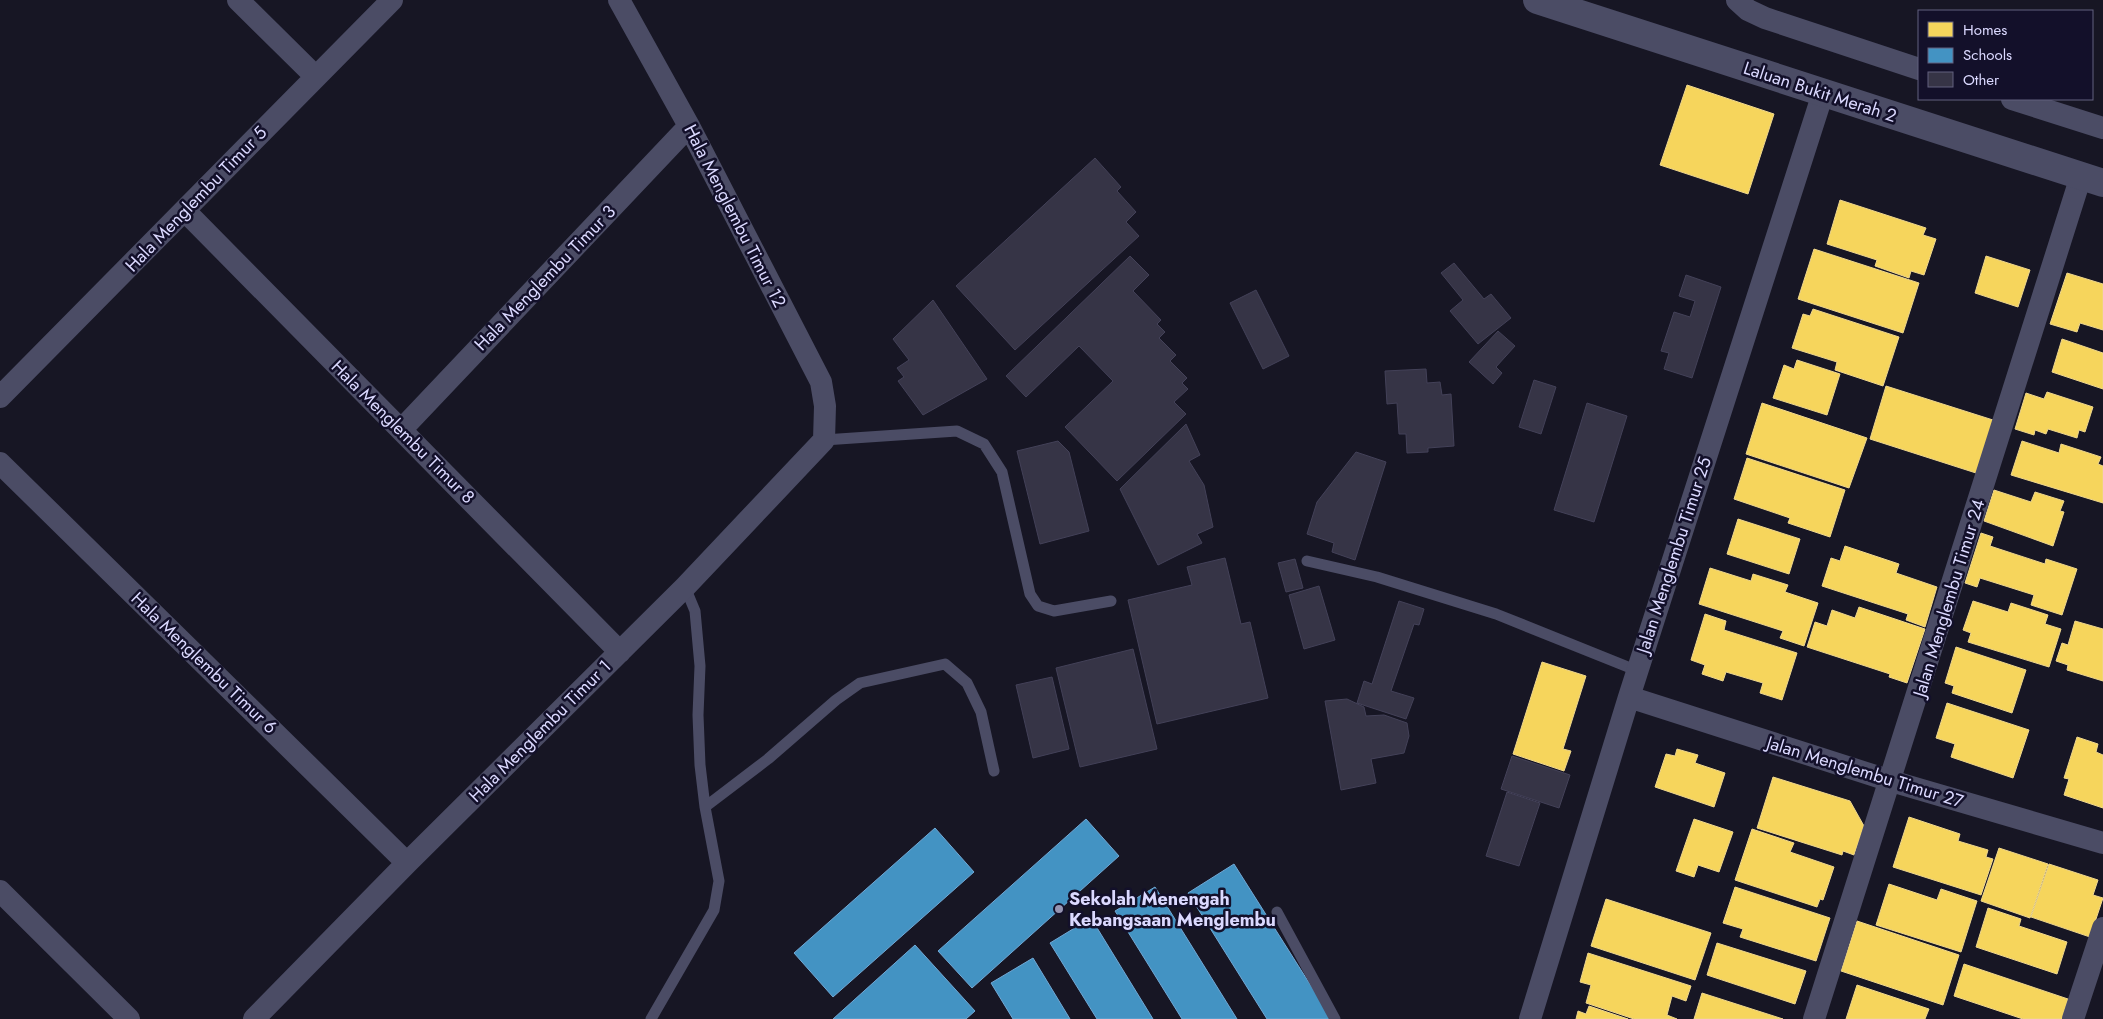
<svg xmlns="http://www.w3.org/2000/svg" width="2103" height="1019" viewBox="0 0 2103 1019" font-family="Jost,sans-serif">
<rect width="100%" height="100%" fill="#171624"/>
<path fill="#f6d55c" stroke="#eed68d" d="M1687,85L1774,114L1748,194L1660,165Z
M1840,200L1926,228L1923,235L1936,239L1924,275L1911,271L1909,278L1875,266L1877,260L1827,244Z
M1814,249L1919,283L1903,333L1798,299Z
M1986,256L2030,270L2018,307L1975,293Z
M2067,273L2103,284V330L2080,323L2077,332L2050,324Z
M1813,309L1899,337L1883,386L1835,370L1837,362L1792,348L1803,314L1810,316Z
M2062,339L2103,353V389L2052,372Z
M1797,360L1840,374L1827,415L1773,398L1784,365L1794,369Z
M1886,386L1993,420L1976,473L1870,439Z
M2047,392L2093,407L2085,432L2079,430L2077,438L2048,429L2046,434L2035,430L2034,435L2015,429L2026,393L2044,399Z
M1762,403L1867,438L1849,488L1746,454Z
M2022,441L2059,453L2061,444L2101,457L2098,464L2103,466V503L2011,475Z
M1747,458L1845,490L1830,537L1788,523L1790,518L1734,499Z
M1994,490L2031,502L2035,492L2064,501L2060,511L2064,512L2053,546L1984,521Z
M1738,519L1800,539L1789,574L1727,554Z
M1981,533L1993,537L1990,546L2045,564L2046,559L2077,569L2062,615L2031,605L2034,595L1980,578L1977,587L1965,583Z
M1845,546L1899,564L1896,573L1937,587L1925,627L1906,620L1908,614L1822,586L1831,558L1840,561Z
M1710,568L1751,581L1753,574L1788,585L1785,592L1818,603L1804,646L1780,638L1783,631L1699,604Z
M1973,601L2008,612L2011,603L2048,615L2045,624L2061,629L2049,667L1968,642L1971,633L1963,630Z
M1859,607L1925,629L1907,683L1889,677L1890,674L1807,647L1815,622L1827,626L1832,610L1855,618Z
M1705,614L1726,621L1724,630L1797,653L1782,700L1760,693L1763,683L1726,672L1723,681L1702,674L1705,665L1691,660Z
M2075,621L2103,629V681L2067,670L2068,665L2056,661L2062,643L2068,645Z
M1956,647L2026,670L2012,713L1952,693L1954,686L1945,683Z
M1542,662L1586,676L1563,749L1571,751L1564,771L1513,754Z
M1947,703L2029,730L2013,778L1951,757L1955,744L1936,738Z
M2077,737L2098,744L2096,752L2103,755V808L2064,795L2069,779L2064,778Z
M1677,749L1698,755L1695,763L1725,773L1714,807L1655,787L1666,754L1675,756Z
M1773,777L1850,801L1864,826L1854,855L1843,851L1842,855L1757,828Z
M1909,817L1960,834L1958,841L1988,850L1986,857L1993,859L1981,895L1893,867Z
M1694,819L1733,832L1719,872L1698,865L1694,877L1676,871Z
M1752,829L1794,843L1790,852L1834,867L1823,900L1820,899L1817,907L1735,880Z
M1999,848L2048,864L2030,918L1981,901Z
M2049,864L2098,880L2093,895L2103,898L2090,937L2031,917Z
M1889,884L1937,900L1941,889L1977,901L1961,952L1876,925Z
M1735,887L1830,918L1816,961L1740,937L1743,929L1723,923Z
M1606,899L1711,933L1695,980L1591,946Z
M1988,908L2021,919L2019,926L2067,942L2057,974L1976,947Z
M1857,921L1959,955L1943,1005L1841,971Z
M1717,943L1806,971L1795,1004L1707,975Z
M1588,953L1691,986L1686,1001L1672,996L1667,1015L1677,1019H1634L1586,1003L1591,985L1580,982Z
M1964,964L2068,999L2062,1019H2023L1954,996Z
M1857,985L1929,1009L1925,1019H1846Z
M1702,993L1783,1019H1694Z
M1589,1006L1628,1019H1576L1578,1011L1586,1014Z"/>
<path fill="#4393c3" stroke="#71a8d5" d="M1086,819L1119,856L972,988L938,951Z
M935,828L974,872L833,997L794,953Z
M1234,864L1332,1019H1267L1188,893Z
M1155,887L1237,1019H1182L1115,911Z
M1091,918L1153,1019H1097L1050,943Z
M915,945L975,1011L966,1019H833Z
M1033,958L1070,1019H1013L991,983Z"/>
<path fill="#363446" stroke="#434158" d="M1095,158L1121,187L1117,191L1136,212L1126,222L1139,236L1015,350L956,286Z
M1130,256L1149,275L1133,291L1161,320L1157,324L1165,332L1159,338L1176,355L1170,361L1187,378L1182,383L1188,389L1174,402L1186,414L1117,481L1065,427L1113,381L1079,346L1026,397L1006,376Z
M1454,263L1484,299L1491,294L1511,318L1478,344L1450,311L1463,300L1441,273Z
M1686,275L1721,287L1692,378L1664,369L1669,353L1661,351L1674,312L1690,317L1695,301L1679,296Z
M1256,290L1289,356L1263,369L1230,303Z
M933,300L987,379L923,415L898,381L904,377L897,368L909,360L893,339Z
M1498,331L1515,346L1496,367L1502,373L1493,384L1469,362Z
M1426,369L1427,383L1440,382L1442,395L1451,394L1454,446L1428,448V452L1407,453L1406,434H1399L1397,403L1387,404L1385,371Z
M1534,380L1556,387L1541,434L1519,427Z
M1587,403L1627,416L1594,522L1554,510Z
M1186,424L1200,455L1189,461L1204,485L1213,527L1197,534L1202,543L1158,565L1120,489Z
M1058,441L1069,452L1089,531L1040,544L1017,451Z
M1356,452L1386,462L1355,560L1332,552L1334,543L1307,534L1317,502Z
M1225,558L1241,624L1250,622L1268,698L1157,724L1128,600L1192,585L1187,567Z
M1295,559L1303,588L1286,592L1278,563Z
M1319,586L1335,640L1304,649L1289,595Z
M1399,601L1424,609L1419,625L1414,624L1391,691L1414,698L1406,719L1357,703L1364,681L1372,684Z
M1133,649L1157,749L1080,767L1056,668Z
M1052,677L1069,749L1033,758L1016,685Z
M1347,699L1364,707L1366,716L1384,715L1407,723L1409,736L1404,753L1371,759L1376,783L1341,790L1325,701Z
M1512,756L1570,775L1559,808L1501,789Z
M1507,792L1540,803L1519,866L1486,856Z"/>
<g fill="none" stroke-linecap="round" stroke-linejoin="round">
<path stroke="#4b4c65" stroke-width="11" d="M824,440L957,431L984,444L1002,472L1030,594L1038,606L1054,611L1111,601
M1307,561L1377,577L1496,614L1638,671
M705,807L768,759L836,700L860,683L945,664L967,683L981,712L994,771
M1277,912L1335,1019
M651,1019L714,910L719,881L705,807L700,765L698,715L700,666L695,611L685,587"/>
<path stroke="#4b4c65" stroke-width="22" d="M238,0L315,76
M1737,0L1748,10L1765,18L1919,69
M2012,99L2103,128
M185,211L620,652
M0,397L392,0
M401,430L689,126
M0,463L407,863
M1629,697L1891,781L2103,843
M0,891L129,1019
M254,1019L407,863L685,587L824,440L825,406L821,382L689,126L619,0
M1530,1019L1629,697L1823,93
M1814,1019L2081,176
M2073,1019L2103,928"/>
<path stroke="#4b4c65" stroke-width="28" d="M1537,0L2103,183"/>
</g>
<circle fill="#9695b2" stroke="#13102a" stroke-width="2" cx="1059" cy="909" r="5"/>
<g text-anchor="middle" dominant-baseline="central" stroke-width="5" stroke-linejoin="round" paint-order="stroke">
<g font-size="18" fill="#dbd9ff" stroke="#13102a">
<text transform="translate(1820 92) rotate(18)">Laluan Bukit Merah 2</text>
<text transform="translate(196 199) rotate(-46)">Hala Menglembu Timur 5</text>
<text transform="translate(735 216) rotate(63)">Hala Menglembu Timur 12</text>
<text transform="translate(545 278) rotate(-46)">Hala Menglembu Timur 3</text>
<text transform="translate(403 432) rotate(45)">Hala Menglembu Timur 8</text>
<text transform="translate(1674 555) rotate(-72)">Jalan Menglembu Timur 25</text>
<text transform="translate(1949 598) rotate(-73)">Jalan Menglembu Timur 24</text>
<text transform="translate(204 663) rotate(44)">Hala Menglembu Timur 6</text>
<text transform="translate(540 731) rotate(-45)">Hala Menglembu Timur 1</text>
<text transform="translate(1865 772) rotate(17)">Jalan Menglembu Timur 27</text>
</g>
<g font-size="18" font-weight="bold" fill="#dbd9ff" stroke="#13102a" text-anchor="start">
<text x="1069" y="899">Sekolah Menengah<tspan x="1069" dy="21">Kebangsaan Menglembu</tspan></text>
</g>
</g>
<rect x="1918" y="10" width="175" height="90" fill="#13102a" stroke="#63607f"/>
<rect x="1928" y="22" width="25" height="15" fill="#f6d55c" stroke="#63607f"/>
<text x="1963" y="35" font-size="15" fill="#dbd9ff">Homes</text>
<rect x="1928" y="48" width="25" height="15" fill="#4393c3" stroke="#63607f"/>
<text x="1963" y="60" font-size="15" fill="#dbd9ff">Schools</text>
<rect x="1928" y="72" width="25" height="15" fill="#363446" stroke="#63607f"/>
<text x="1963" y="85" font-size="15" fill="#dbd9ff">Other</text>
</svg>
